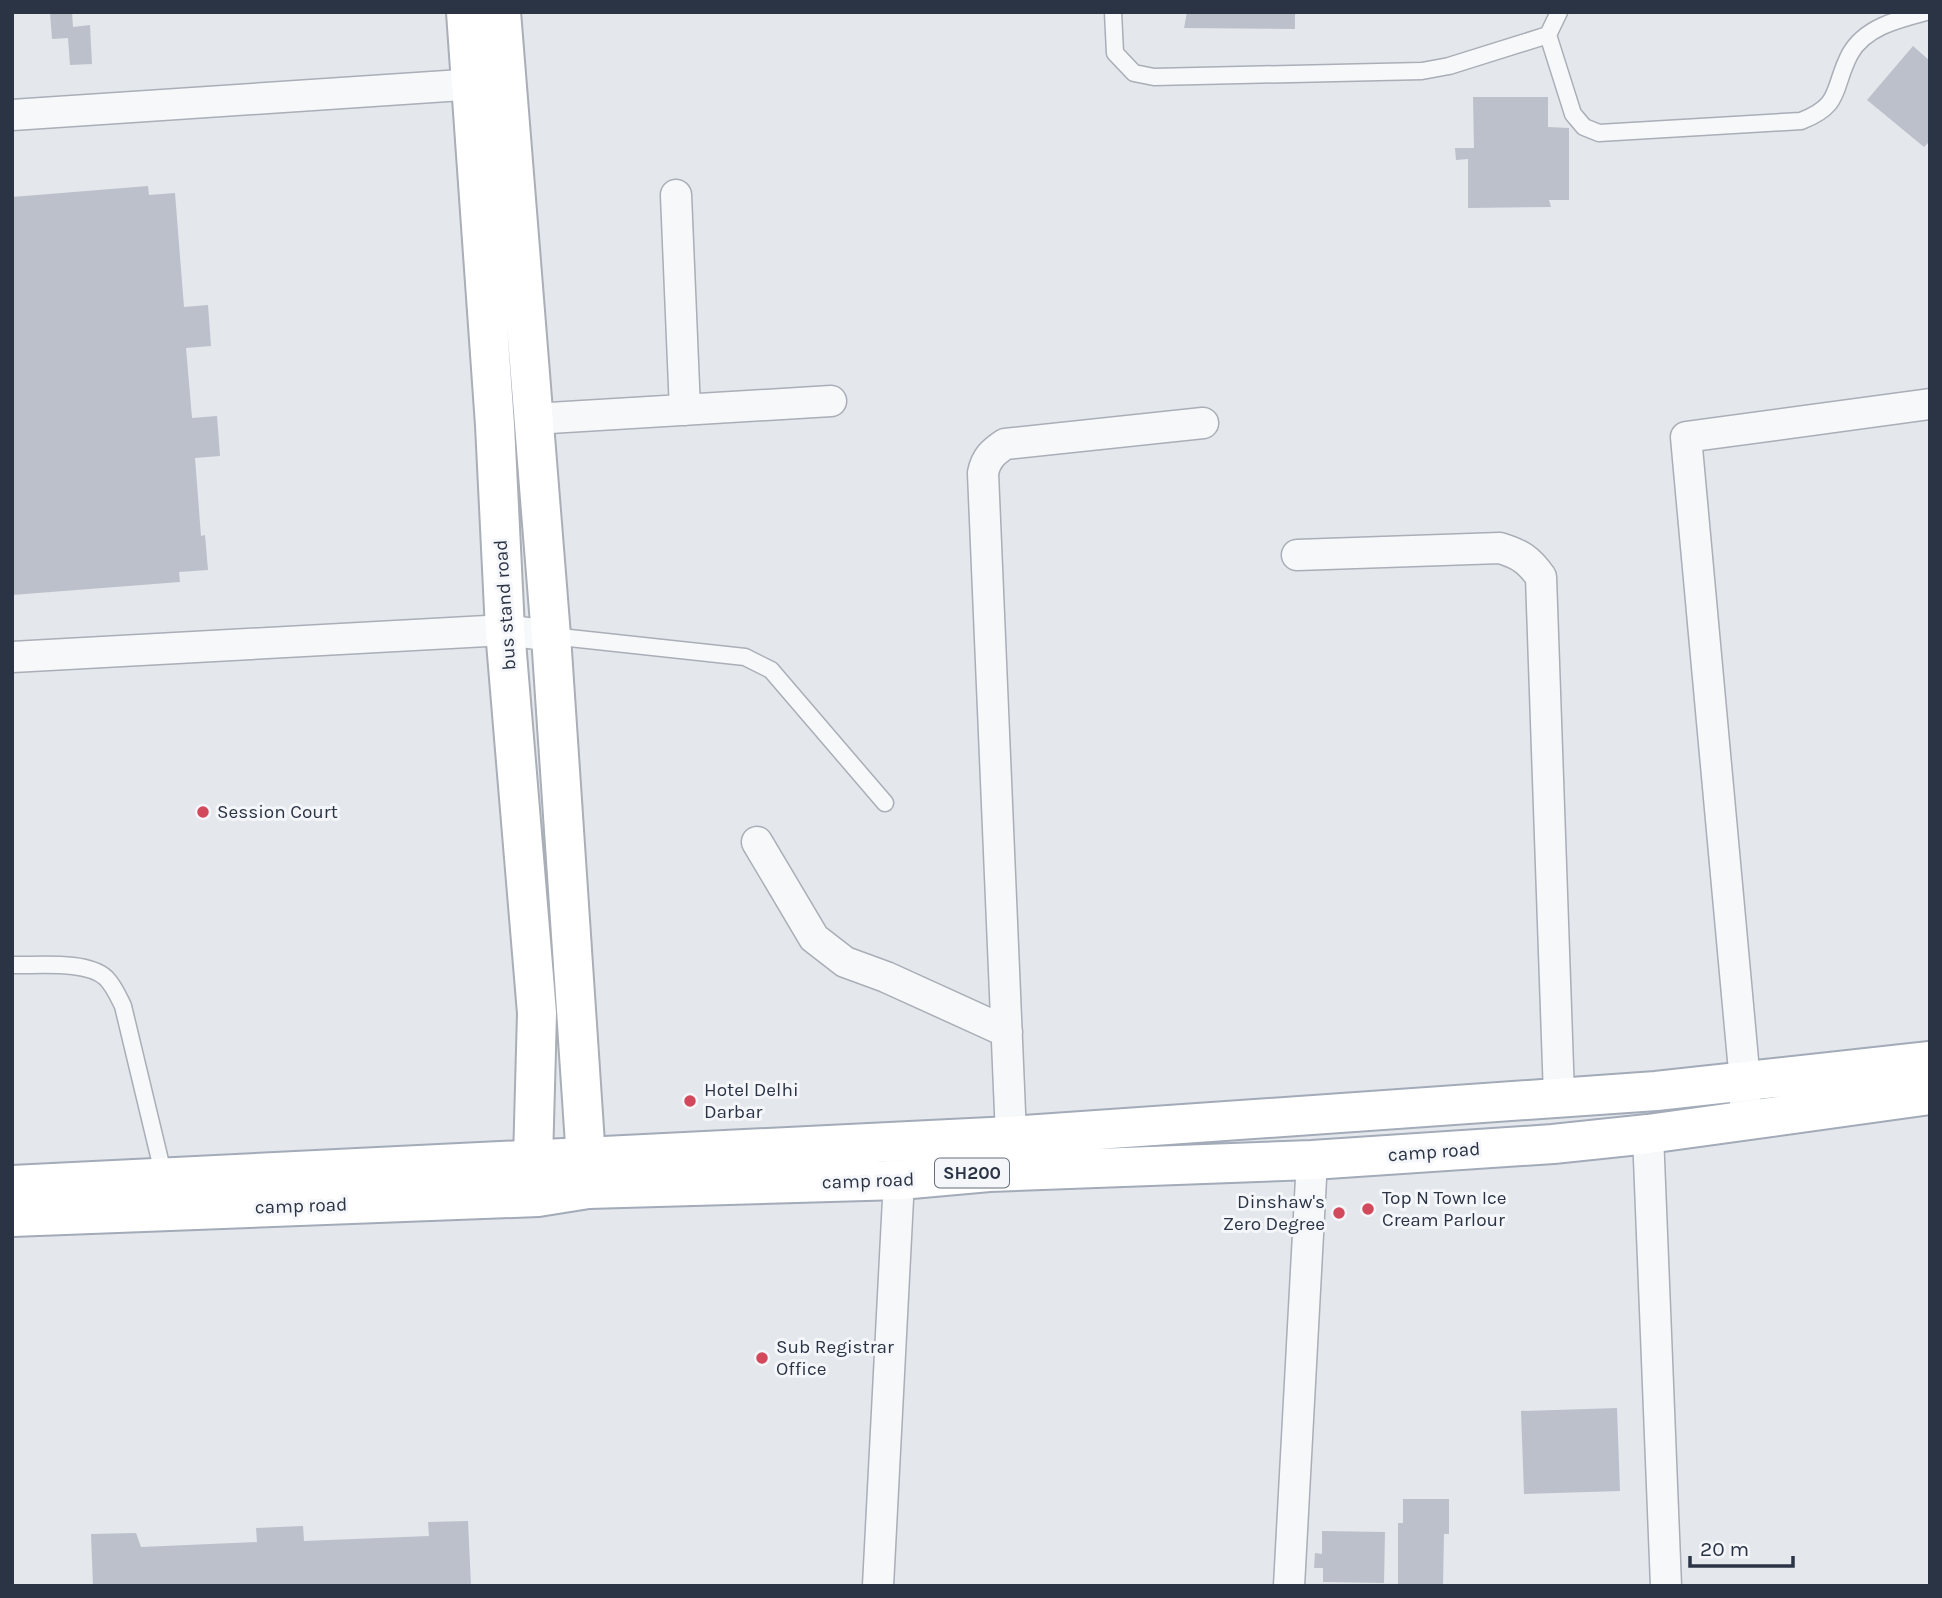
<svg xmlns="http://www.w3.org/2000/svg" width="1942" height="1598" viewBox="0 0 1942 1598" font-family="Karla,sans-serif">
<rect width="100%" height="100%" fill="#e4e7ec"/>
<path fill="#bbc0ca" d="M50,12H72L73,27L90,25L92,64L70,65L68,38L52,39Z
M1187,12H1295V29L1184,28Z
M1913,46L1930,61V141L1924,147L1867,100Z
M1473,97H1548V127L1569,128V200H1549L1551,207L1468,208V159L1456,160L1455,148H1474Z
M148,186L149,195L175,193L184,307L208,305L211,346L186,348L192,418L217,416L220,456L195,458L201,536L205,535L208,570L179,572L180,582L12,595V197Z
M1617,1408L1620,1491L1524,1494L1521,1411Z
M1403,1499H1449V1534H1444L1443,1586H1398V1523H1403Z
M468,1521L471,1586H93L91,1534L136,1533L141,1547L257,1542L256,1528L303,1526L304,1541L429,1536L428,1522Z
M1322,1531L1385,1532L1384,1583L1323,1582V1568H1314L1315,1553L1322,1554Z"/>
<g fill="none" stroke-linecap="round" stroke-linejoin="round">
<defs>
<path id="lane" d="M1113,12L1115,53L1134,73L1154,77L1422,71L1449,66L1548,35
M1559,12L1548,35L1573,114L1584,127L1599,133L1801,121C1843,105 1832,88 1850,54C1865,27 1899,19 1926,12
M551,636L745,657L771,670L885,803
M12,965C37,966 87,960 106,978C114,986 118,996 123,1006L164,1177"/>
<path id="street" d="M12,115L492,83
M676,195L685,410
M533,419L831,401
M1297,555L1500,548C1520,554 1529,560 1541,577L1559,1096
M12,657L505,630L551,636
M757,842L814,938L845,962L886,977L1007,1032
M1745,1103V1082L1686,437L1930,404
M1648,1134L1666,1586
M1011,1136L983,473C986,458 993,452 1005,444L1203,423
M878,1586L900,1160
M1289,1586L1312,1160"/>
<path id="secondary" d="M466,12L495,425L505,630L537,1013L533,1160L537,1191
M501,12L551,636L588,1189"/>
<path id="primary" d="M12,1185L1011,1136L1656,1091L1930,1061
M12,1217L538,1197L588,1189L900,1180L989,1172L1312,1160L1553,1144L1648,1134L1930,1095"/>
</defs>
<use href="#lane" stroke="#a9aeb7" stroke-width="19"/>
<use href="#street" stroke="#a9aeb7" stroke-width="33"/>
<use href="#secondary" stroke="#a9aeb7" stroke-width="42"/>
<use href="#primary" stroke="#a3abb8" stroke-width="42"/>
<use href="#lane" stroke="#f7f8fa" stroke-width="16"/>
<use href="#street" stroke="#f7f8fa" stroke-width="30"/>
<use href="#secondary" stroke="#fff" stroke-width="38"/>
<use href="#primary" stroke="#fff" stroke-width="38"/>
</g>
<g fill="#d1495b" stroke="#f4f6f9" stroke-width="2.5">
<circle cx="203" cy="812" r="7"/>
<circle cx="690" cy="1101" r="7"/>
<circle cx="1368" cy="1209" r="7"/>
<circle cx="1339" cy="1213" r="7"/>
<circle cx="762" cy="1358" r="7"/>
</g>
<g text-anchor="middle" dominant-baseline="central" stroke-width="6" stroke-linejoin="round" paint-order="stroke">
<rect fill="#f4f6f9" stroke="#676e7b" stroke-width="2" x="935" y="1158.5" width="74" height="29" rx="5"/>
<g font-size="18" font-weight="bold" fill="#2b3445">
<text x="972" y="1173">SH200</text>
</g>
<g font-size="19" fill="#2b3445" stroke="#f4f6f9">
<text transform="translate(505 605) rotate(-94)">bus stand road</text>
<text transform="translate(1434 1152) rotate(-4)">camp road</text>
<text transform="translate(868 1181) rotate(-2)">camp road</text>
<text transform="translate(301 1206) rotate(-2)">camp road</text>
</g>
<g font-size="19" fill="#2b3445" stroke="#f4f6f9" text-anchor="start">
<text x="217" y="812">Session Court</text>
<text x="704" y="1090">Hotel Delhi<tspan x="704" dy="22">Darbar</tspan></text>
<text x="1382" y="1198">Top N Town Ice<tspan x="1382" dy="22">Cream Parlour</tspan></text>
<text x="1325" y="1202" text-anchor="end">Dinshaw's<tspan x="1325" dy="22">Zero Degree</tspan></text>
<text x="776" y="1347">Sub Registrar<tspan x="776" dy="22">Office</tspan></text>
</g>
</g>
<rect width="1942" height="1598" fill="none" stroke="#2b3445" stroke-width="28"/>
<path d="M1690 1556v10h103v-10" fill="none" stroke="#2b3445" stroke-width="3.5"/>
<text x="1700" y="1556" font-size="21" fill="#2b3445" stroke="#f4f6f9" stroke-width="5" paint-order="stroke">20 m</text>
</svg>
